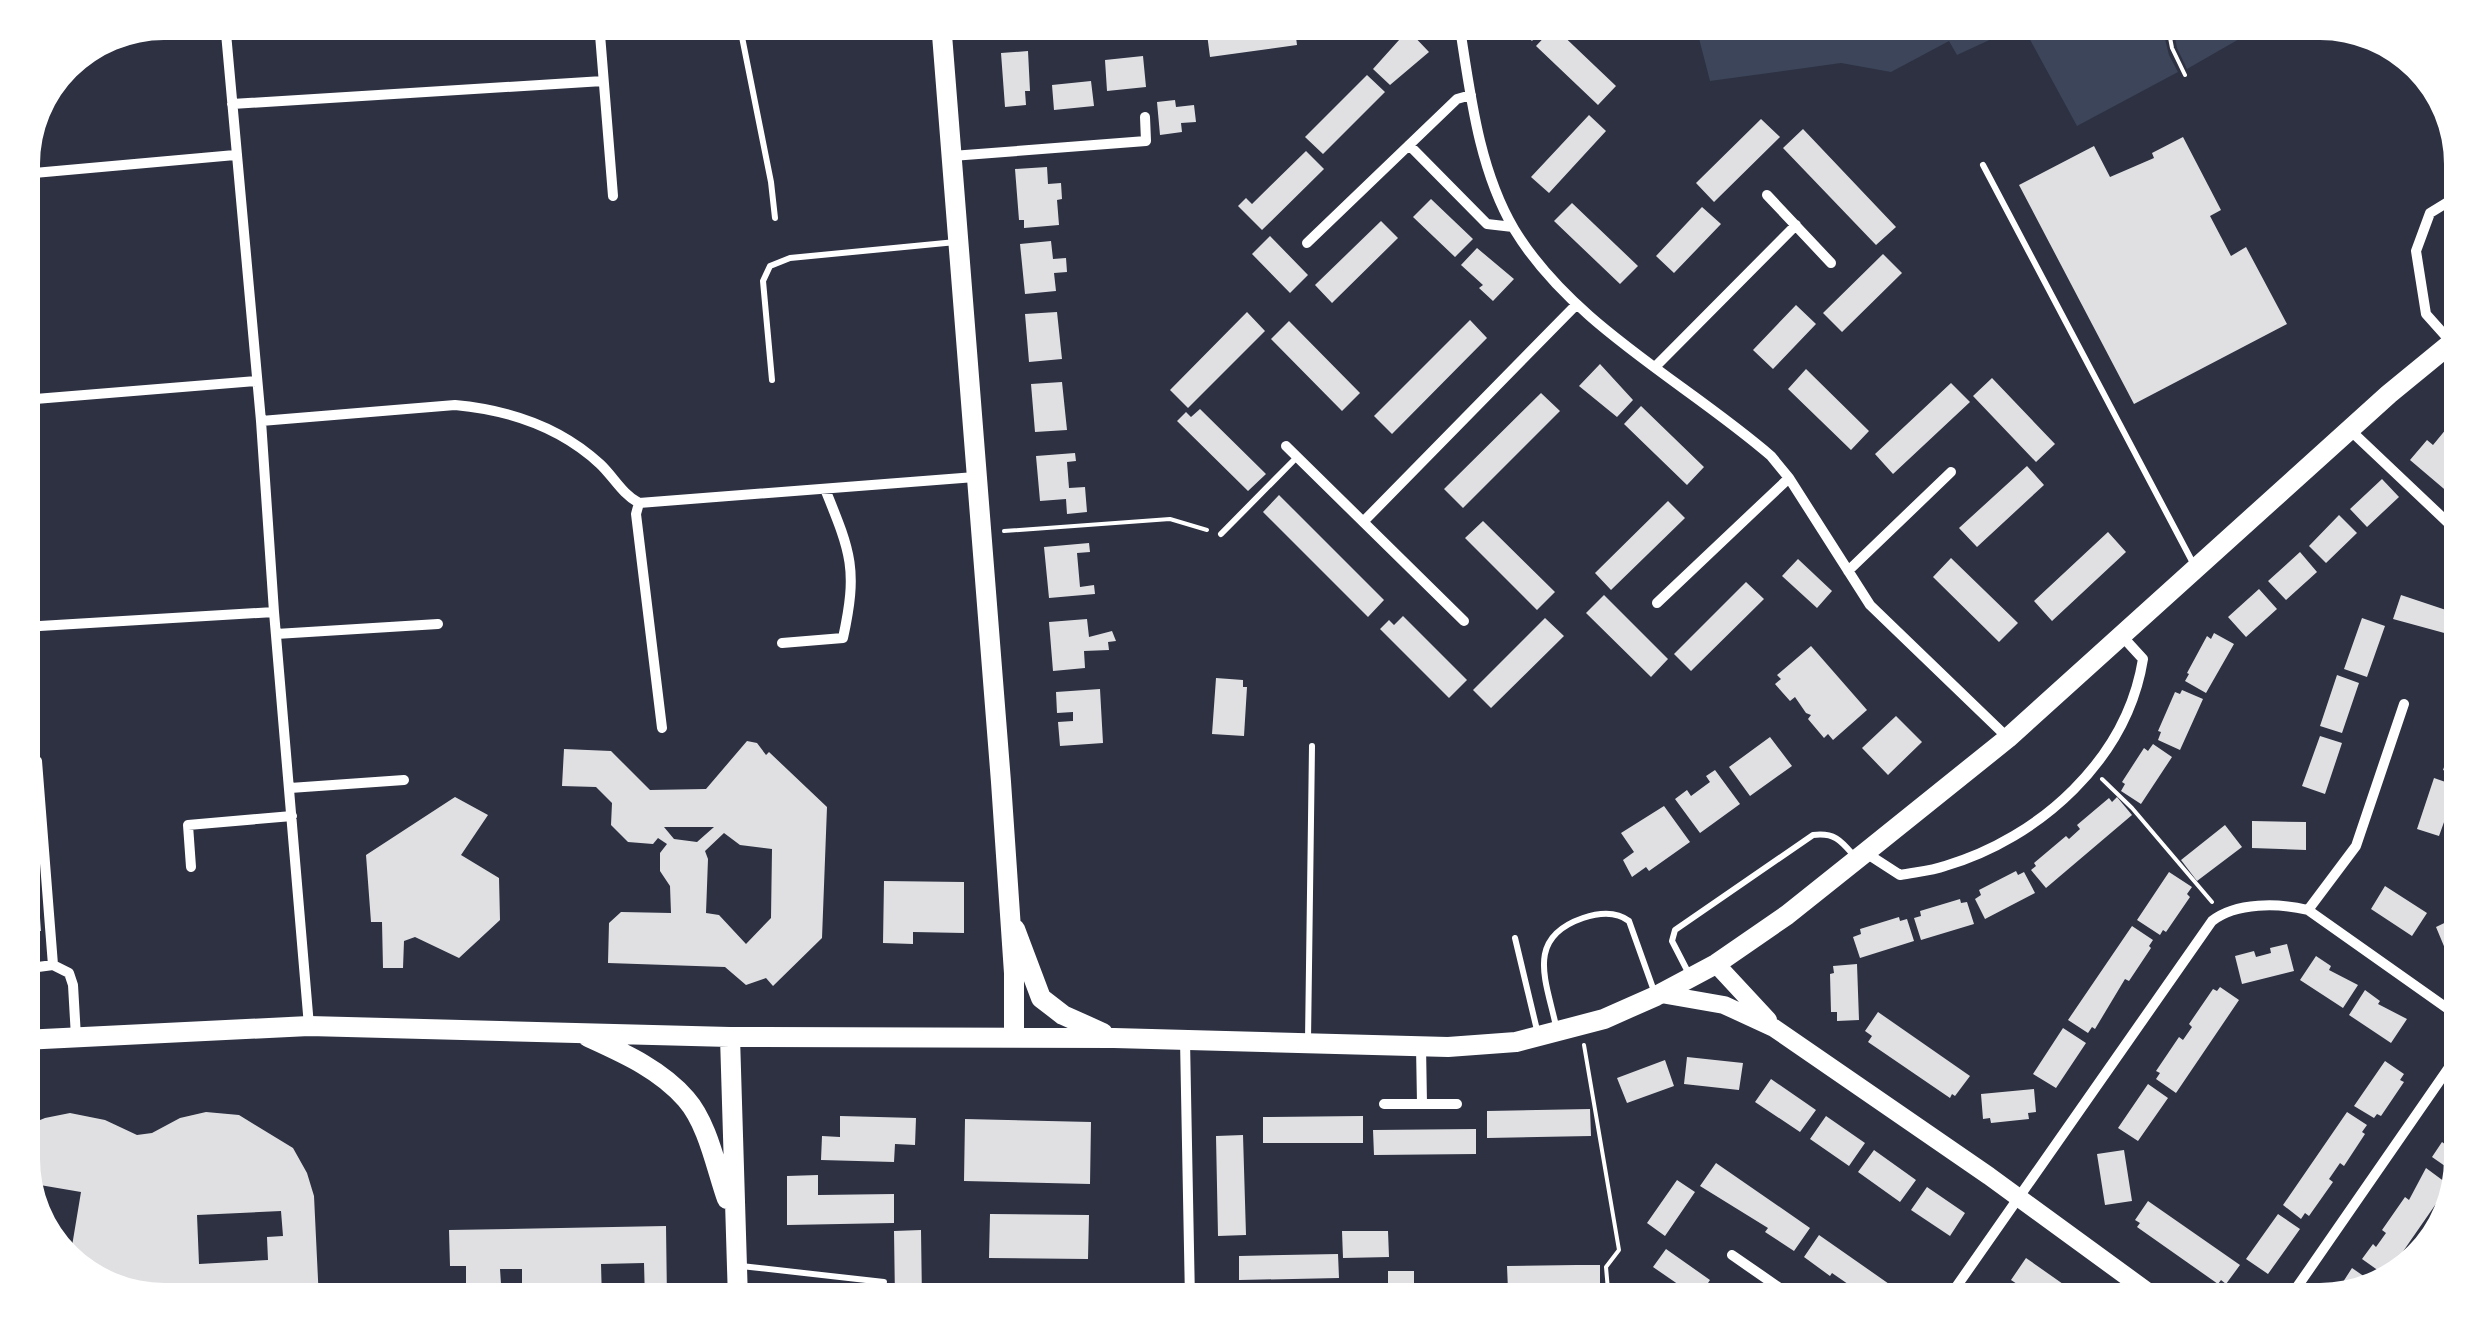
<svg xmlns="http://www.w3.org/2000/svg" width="2484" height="1323" viewBox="0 0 2484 1323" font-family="'Public Sans',sans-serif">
<rect width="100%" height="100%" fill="#2d3142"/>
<path fill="#3c4559" d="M1695,23H2161L2169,55L2178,72L2077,126L2022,25L1957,55L1949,41L1891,72L1841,63L1710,81Z
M2172,23V22L2267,23L2187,69L2177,48Z"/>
<path fill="#e0e0e3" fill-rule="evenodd" d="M1294,22L1297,45L1210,57L1207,34Z
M1521,22H1549L1532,41L1517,27Z
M1554,27L1616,86L1598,105L1536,46Z
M1408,30L1429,52L1390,85L1373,69Z
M1028,51L1030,91H1025L1026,105L1005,107L1001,53Z
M1143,56L1146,87L1107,91L1105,60Z
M1367,75L1385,92L1323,154L1305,137Z
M1091,81L1094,106L1054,110L1052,85Z
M1175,100L1176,107L1194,105L1196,122L1181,123L1182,132L1160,135L1157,102Z
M1589,115L1606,131L1549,193L1531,177Z
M1761,119L1780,137L1714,202L1696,183Z
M1803,129L1896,227L1876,245L1783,148Z
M2183,137L2221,210L2210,216L2231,256L2246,247L2287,324L2134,404L2019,185L2094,146L2110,177L2154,158L2152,153Z
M1306,151L1324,169L1262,230L1238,206L1246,198L1252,204Z
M1047,167L1048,184L1061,183L1062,199L1057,200L1059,225L1024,228V220H1019L1015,169Z
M1431,199L1473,239L1455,257L1413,217Z
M1572,203L1638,266L1620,284L1554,221Z
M1702,207L1721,224L1674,273L1656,256Z
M1381,221L1398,238L1332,303L1315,285Z
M1270,236L1308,275L1290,293L1252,254Z
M1051,241L1053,259L1066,258L1067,272L1054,273L1056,291L1025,294L1020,244Z
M1477,248L1514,279L1493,301L1479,288L1483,285L1461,265Z
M1883,254L1902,273L1842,332L1823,313Z
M1796,305L1816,324L1773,369L1753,350Z
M1057,312L1062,359L1029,362L1025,314Z
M1247,312L1265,331L1188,408L1170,390Z
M1470,320L1487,338L1392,434L1374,416Z
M1289,321L1360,393L1342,411L1271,339Z
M1600,364L1633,400L1617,417L1579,386Z
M1806,369L1869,431L1851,450L1788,389Z
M1992,378L2055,444L2036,462L1973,396Z
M1062,382L1067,430L1035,432L1031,384Z
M1951,383L1970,402L1893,474L1875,454Z
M1541,393L1560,411L1463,508L1444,489Z
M1641,406L1704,467L1687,485L1624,424Z
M1200,409L1266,474L1248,491L1177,421L1186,412L1191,417Z
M2461,411V480L2450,494L2410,460L2427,440L2433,445Z
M1075,453L1076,461L1067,462L1069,488L1085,487L1087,512L1067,514L1066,499L1040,501L1036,456Z
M2027,466L2044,485L1977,547L1959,528Z
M2382,479L2399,497L2367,527L2350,509Z
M1279,495L1384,600L1368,617L1263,512Z
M1668,501L1685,518L1611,590L1595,573Z
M2339,515L2357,533L2326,563L2309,546Z
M1483,521L1555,592L1537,610L1465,538Z
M2108,532L2126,552L2052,621L2034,601Z
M1089,543L1090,552L1077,553L1080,587L1094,585L1095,594L1049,598L1044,547Z
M2300,552L2317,572L2286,600L2268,581Z
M1951,558L2018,623L1999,642L1933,577Z
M1798,559L1832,591L1817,608L1782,576Z
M1746,582L1764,599L1691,671L1674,654Z
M2259,589L2277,609L2246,637L2228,617Z
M1604,595L1668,659L1651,677L1586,613Z
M2401,595L2461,615V644L2446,639L2448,634L2393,619Z
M1403,616L1467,680L1449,698L1380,629L1389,620L1394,625Z
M1545,618L1564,636L1491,708L1473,690Z
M2362,618L2385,626L2367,677L2344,669Z
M1087,619L1089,637L1112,631L1116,641L1108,642L1109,650L1084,651L1085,668L1053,671L1049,622Z
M2214,633L2234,644L2206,693L2185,681L2189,674L2187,673L2207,636L2211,639Z
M1811,646L1867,710L1833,740L1828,734L1824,738L1808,719L1811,715L1806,713L1795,697L1790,701L1775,684L1781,679L1777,675Z
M2337,675L2359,683L2342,733L2320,726Z
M1216,678L1243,680V687H1247L1244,736L1212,734Z
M1100,689L1103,743L1060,746L1058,722L1073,721V712L1057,713L1056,692Z
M2182,690L2203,699L2180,750L2158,740L2161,732L2158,731L2175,692L2180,694Z
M1896,716L1922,742L1888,775L1862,748Z
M2461,720V777L2443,770Z
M2320,736L2342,743L2325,794L2302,786Z
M1770,737L1792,766L1750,796L1729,767Z
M747,741L757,743L766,755L769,752L827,807L822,938L773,986L766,978L746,985L725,967L608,963L609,923L621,912L671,913L670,886L660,871V853L667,844L658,838L653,844L628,842L611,825L612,803L596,787L562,786L564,749L611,751L650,790L706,789ZM664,827H714L697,842L674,839ZM724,833L740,845L772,849L771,918L746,944L719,915L706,913L708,859L705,851Z
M2153,744L2172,757L2141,804L2121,791L2125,784L2122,782L2144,748L2148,751Z
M1715,770L1740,804L1700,833L1675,799L1687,790L1691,796L1710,782L1706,776Z
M29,771L41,931L23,932V772Z
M2434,778L2457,786L2439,836L2417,829Z
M455,797L488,815L461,855L499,878L500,920L459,958L415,937L404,941L403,968H383L382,922H371L366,855Z
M2117,797L2132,815L2046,888L2031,870L2036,866L2034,863L2066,836L2069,839L2080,829L2077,825L2109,798L2112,802Z
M1664,806L1690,842L1649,871L1646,867L1632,877L1623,860L1634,852L1621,833Z
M2252,821L2306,822V850L2252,848Z
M2225,825L2242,847L2197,881L2181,860Z
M2016,871L2018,875L2024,872L2035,893L1985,919L1975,899L1981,895L1979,890Z
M2169,872L2192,887L2187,894L2190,897L2166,932L2163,930L2160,935L2137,920Z
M884,881L964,882V933L913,932V944L883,943Z
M2385,886L2427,913L2412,936L2371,909Z
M1960,899L1961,903L1967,902L1974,924L1921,940L1914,918L1921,916L1920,911Z
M2461,915V944L2446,951L2436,927Z
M1899,917L1900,921L1907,919L1914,941L1860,958L1853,937L1861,934L1860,929Z
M2132,926L2153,940L2149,946L2151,948L2129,981L2125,979L2095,1029L2092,1027L2088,1033L2068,1020Z
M2287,944L2294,971L2242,984L2235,956L2254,951L2256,957L2271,953L2270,948Z
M2316,956L2331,966L2329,970L2358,985L2343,1008L2300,980Z
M1857,964L1859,1020L1837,1021V1012H1831L1830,974L1834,973L1833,966Z
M2220,987L2239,1000L2176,1093L2156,1079L2160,1073L2156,1071L2179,1037L2183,1040L2192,1027L2189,1024L2213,989L2217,991Z
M2365,990L2380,1001L2378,1004L2407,1019L2391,1043L2349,1015Z
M1878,1012L1970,1076L1955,1096L1952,1094L1950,1098L1868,1042L1872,1036L1865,1031Z
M2063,1028L2086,1043L2056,1088L2033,1074Z
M1687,1057L1743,1063L1739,1090L1684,1084Z
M1665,1060L1674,1086L1627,1103L1617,1078Z
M2385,1061L2404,1074L2400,1080L2404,1082L2381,1116L2377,1114L2374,1118L2354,1106Z
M1771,1079L1816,1110L1800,1132L1755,1102Z
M2148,1084L2168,1098L2138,1141L2118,1128Z
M2034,1089L2036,1112L2028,1113L2029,1119L1991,1123L1990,1118L1983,1119L1981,1094Z
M1590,1109L1591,1136L1487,1138V1111Z
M206,1112L239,1115L293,1148L307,1173L314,1196L319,1300H278L277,1290L202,1293L203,1300H164L101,1286L70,1258L81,1192L34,1184L32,1196L23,1169V1127L45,1118L70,1113L105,1120L137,1135L152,1133L180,1118ZM281,1211L283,1236L267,1237L268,1260L199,1264L197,1215Z
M2347,1112L2367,1125L2362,1132L2365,1134L2344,1166L2340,1163L2329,1179L2333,1182L2309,1216L2305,1213L2301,1219L2283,1205Z
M2461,1114L2462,1159L2455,1173L2432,1157L2442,1142L2446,1145Z
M840,1116L916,1118L915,1145L895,1144L894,1162L821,1160L822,1136L840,1137Z
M1363,1116V1143H1263V1117Z
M1826,1116L1865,1143L1849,1166L1810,1139Z
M965,1119L1091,1122L1090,1184L964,1181Z
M1476,1129V1154L1374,1155L1373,1130Z
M1243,1135L1246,1235L1218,1236L1216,1136Z
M1874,1150L1916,1180L1900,1202L1858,1172Z
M2124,1150L2132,1201L2105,1205L2097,1154Z
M1716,1163L1810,1228L1794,1251L1765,1232L1768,1228L1700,1186Z
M2426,1168L2449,1185L2386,1276L2362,1259L2373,1244L2376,1247L2386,1233L2382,1230L2405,1197L2409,1200Z
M818,1175V1195L894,1194V1223L787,1225V1176Z
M1677,1180L1695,1192L1665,1236L1647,1223Z
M1927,1187L1965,1213L1950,1236L1911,1210Z
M2148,1201L2240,1265L2226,1284L2221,1280L2218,1284L2137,1227L2140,1223L2135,1220Z
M990,1214L1089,1215L1088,1259L989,1258Z
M2278,1214L2300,1229L2268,1274L2246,1259Z
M666,1226L667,1300H645L644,1263L601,1264L602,1300H522V1269H500L502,1299H466V1266H450L449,1230Z
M921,1230L922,1300H895L894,1231Z
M1342,1231H1388L1389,1257L1343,1258Z
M1819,1235L1912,1300H1871L1832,1273L1830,1276L1804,1257Z
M1666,1249L1710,1280L1698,1298L1653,1267Z
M1338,1254L1339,1278L1239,1280V1256Z
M2026,1258L2063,1284L2051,1300H2041L2011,1280Z
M1577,1265H1600V1289L1508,1290L1507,1266Z
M2352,1268L2375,1284L2340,1295L2347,1285L2343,1282Z
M1388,1271H1414V1300H1388Z
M1718,1286L1739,1300H1707Z"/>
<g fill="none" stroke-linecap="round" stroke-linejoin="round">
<path stroke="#fff" stroke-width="4" d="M2167,22L2172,48L2185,75
M1004,531L1170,519L1207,530
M2102,779L2132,808L2212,902
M1584,1045L1619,1250L1606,1267L1608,1290L1596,1300"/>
<path stroke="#fff" stroke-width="6" d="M739,22L771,182L775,218
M1983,165L2193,563
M772,380L763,281L770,266L790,258L956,242
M1221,534L1297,457
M1515,938L1537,1030
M1688,972L1672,941L1675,930L1813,835C1836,832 1842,842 1856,858
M1556,1026C1546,980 1525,938 1583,918C1598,913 1616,911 1629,921L1654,991
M1308,1040L1312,746
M741,1266L884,1282"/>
<path stroke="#fff" stroke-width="10" d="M225,22L261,421L274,612L309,1026
M599,22L613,196
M1459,22C1470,91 1478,168 1514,229C1572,325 1687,383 1771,456L1789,478L1870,605L2008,738
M232,104L603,81
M1409,145L1487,224L1513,227
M952,156L1146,141L1145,117
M23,174L235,155
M1767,195L1831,263
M1307,243L1457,99L1471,95
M2451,342L2426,314L2416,251L2430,213L2461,194
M1656,366L1796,225
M23,400L257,381
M261,421L455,405C509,410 559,426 600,464C613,476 622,494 639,503L636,514L662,728
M2350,430L2461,535
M1286,446L1464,621
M639,503L975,477
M1364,521L1576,305
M1848,571L1951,472
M1657,603L1789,478
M23,627L274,612
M276,634L438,624
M782,643L843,638C858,569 851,553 825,489
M23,762L37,761L53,965
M290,788L404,780
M1866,853L1900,875C1915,872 1931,871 1945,866C2040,838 2127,759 2143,659L2121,635
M191,867L188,825L292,816
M2308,910L2356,846L2404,704
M23,969L53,965L69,973L73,985L76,1037
M1185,1040L1190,1300
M1421,1046L1422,1104
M1384,1104H1457
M1732,1255L1797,1300
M1947,1300L2212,921C2236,902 2279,903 2308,910L2461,1018
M2288,1300L2461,1050"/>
<path stroke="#fff" stroke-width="18" d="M1716,964L1768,1020
M1661,994L1724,1005L1774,1028L1989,1176L2159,1300"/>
<path stroke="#fff" stroke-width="20" d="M941,22L1001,782L1014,973V1036
M1015,929L1041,998L1063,1015L1103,1033
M588,1037C623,1053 660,1069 686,1099C708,1124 716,1168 727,1199
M730,1037L738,1300
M23,1040L309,1026L730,1037L1114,1038L1448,1047L1516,1042L1604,1019L1656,996L1716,964L1787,915L1866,852L2008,738L2389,394L2461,335"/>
</g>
<path d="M0 0H2484V1323H0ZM164 40H2320A124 124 0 0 1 2444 164V1159A124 124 0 0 1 2320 1283H164A124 124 0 0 1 40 1159V164A124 124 0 0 1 164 40Z" fill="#fff" fill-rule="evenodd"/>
</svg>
